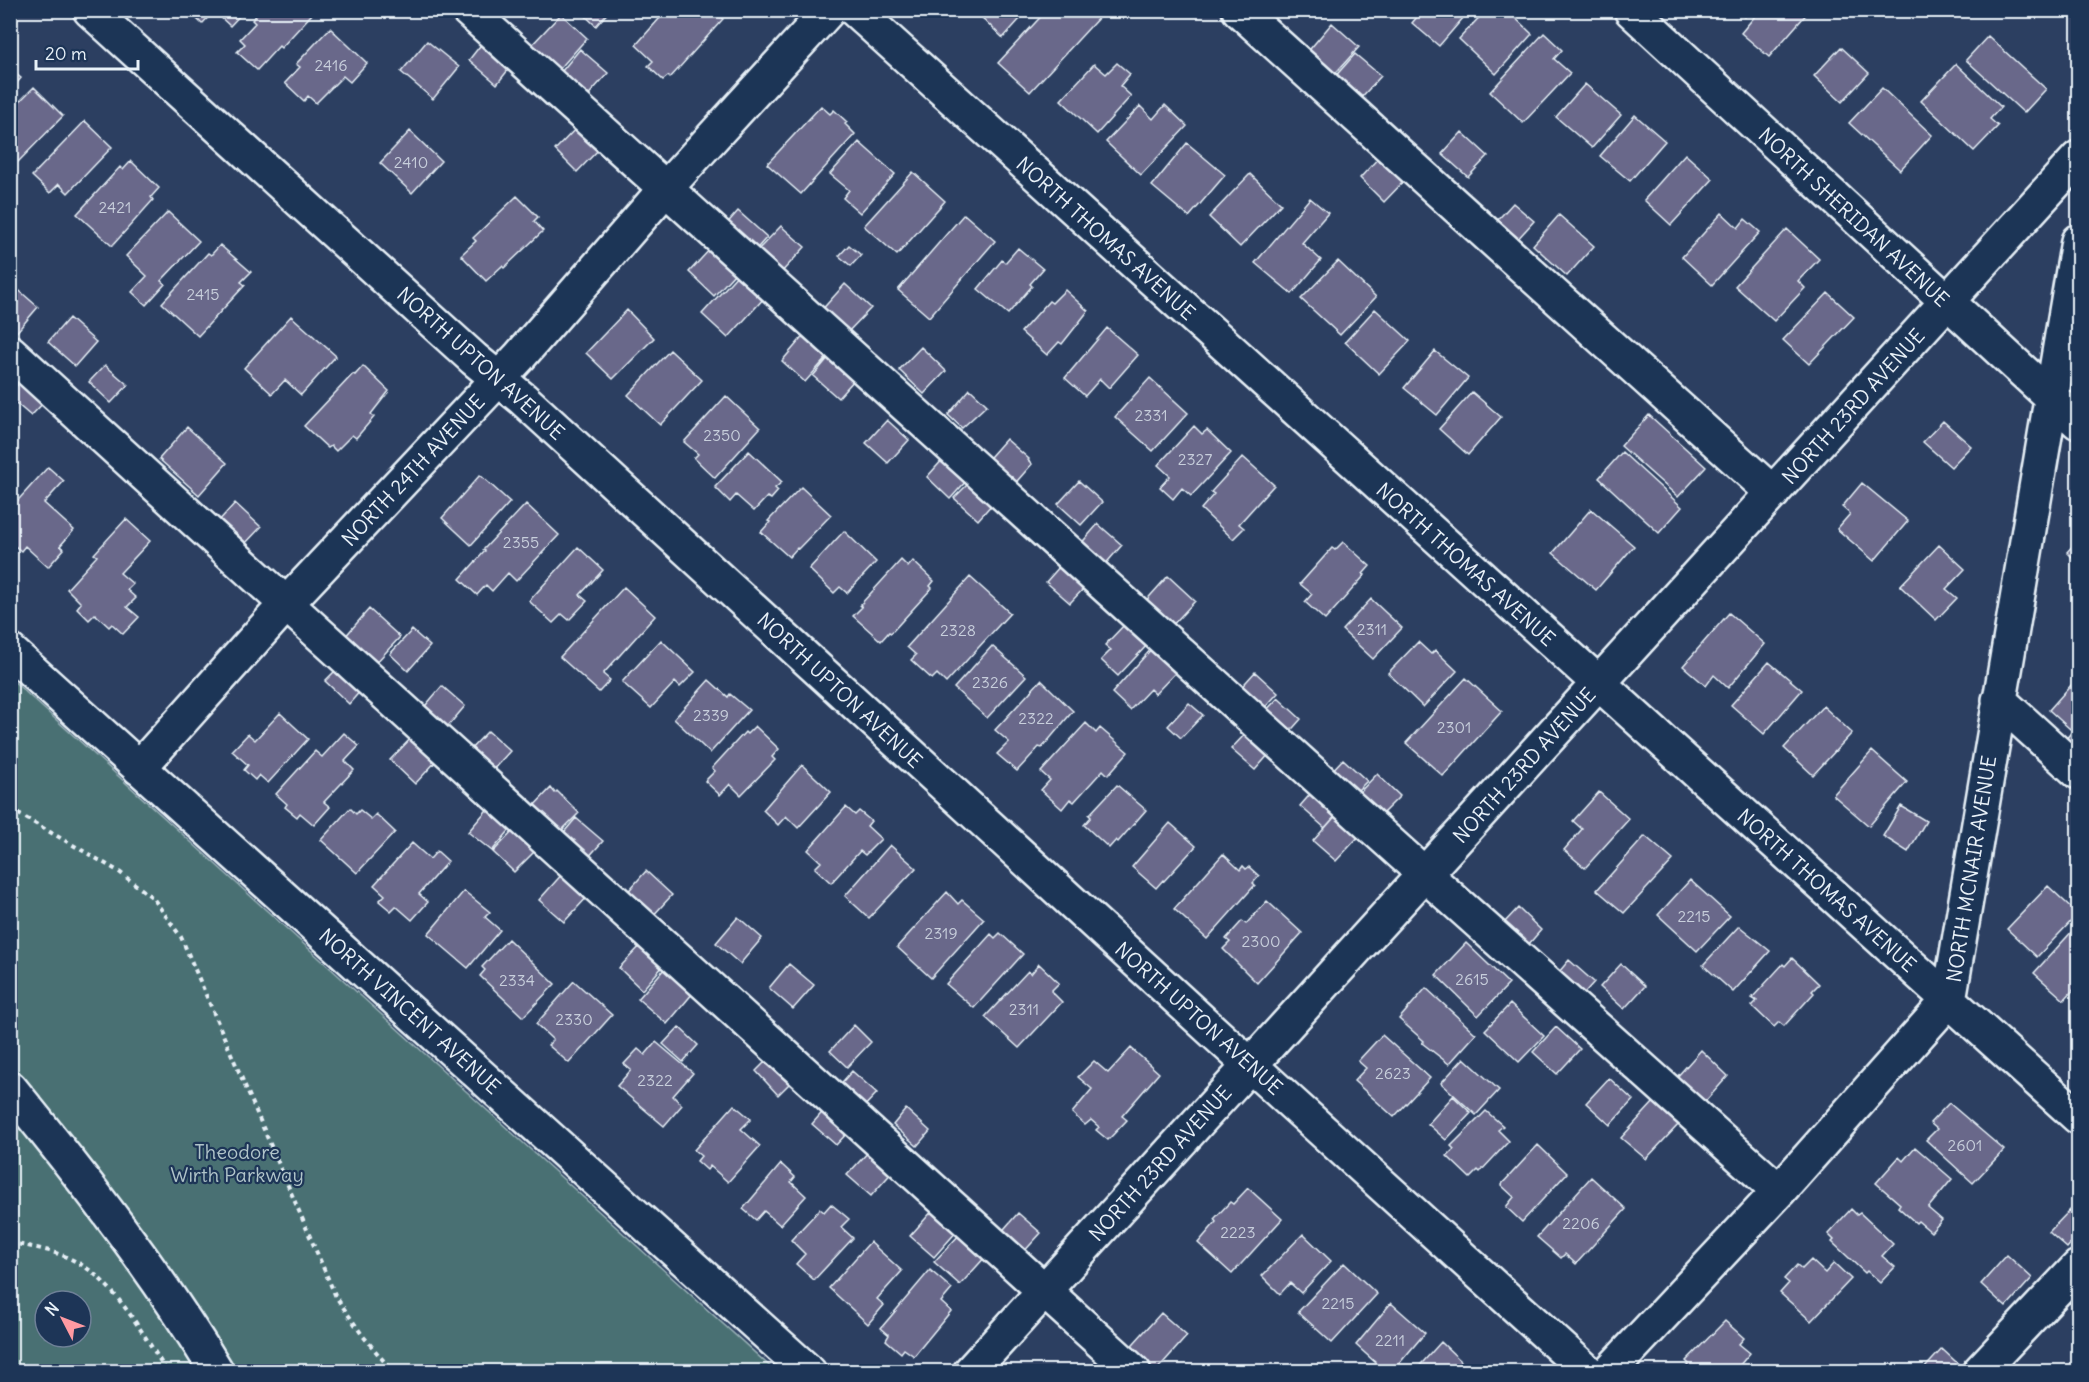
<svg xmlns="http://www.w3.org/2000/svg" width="2089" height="1382" viewBox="0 0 2089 1382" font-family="Delius,sans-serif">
<rect width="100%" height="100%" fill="#2c3f61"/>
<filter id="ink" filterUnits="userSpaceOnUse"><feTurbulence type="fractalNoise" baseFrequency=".0167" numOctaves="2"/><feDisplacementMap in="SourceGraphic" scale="12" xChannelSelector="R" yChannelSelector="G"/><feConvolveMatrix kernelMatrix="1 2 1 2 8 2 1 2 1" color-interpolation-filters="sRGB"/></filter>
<g filter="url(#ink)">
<path fill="#486f73" stroke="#98b0b6" stroke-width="1.5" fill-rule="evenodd" d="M10,678L775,1371H11ZM45,1301H81V1337H45Z"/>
<path fill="#69688a" stroke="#e8f1f8" stroke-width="1.5" d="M188,10H245L230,26L214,11L202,24Z
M261,10H310L313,13L281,48L279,46L257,70L237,52L245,44L240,39L255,23L252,20Z
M579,10H610L596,26Z
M667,10H726L720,17L723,19L670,78L668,76L663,80L648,66L653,61L636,45Z
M974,10H1028L1003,38Z
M1047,10H1099L1102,14L1030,92L998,63Z
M1423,10H1470L1439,46L1412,23Z
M1486,10H1507L1532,34L1496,74L1459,39Z
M1737,10H1750L1745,17Z
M1760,10H1810L1769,57L1741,33Z
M561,14L587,38L556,73L529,48Z
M1332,23L1359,47L1331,78L1305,55Z
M330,28L367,63L350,82L343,76L316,103L308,96L304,101L285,83L300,67L296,64Z
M1544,33L1562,50L1554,59L1570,73L1523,123L1490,92Z
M1988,36L2046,89L2024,113L1966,60Z
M427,41L459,67L433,99L401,72Z
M483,42L512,65L497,84L469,60Z
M1841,47L1869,73L1842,102L1814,76Z
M580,49L608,73L584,100L557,77Z
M1355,54L1381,76L1357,102L1332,80Z
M1117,63L1130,74L1120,86L1131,96L1097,134L1061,100L1094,64L1106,74Z
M1956,64L2001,107L1990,119L1998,126L1974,151L1921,101Z
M10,69L21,78L10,91Z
M1585,84L1621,115L1592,148L1556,117Z
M34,87L63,116L18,162L10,154V111Z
M1882,88L1932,135L1900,170L1849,123Z
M1165,105L1187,126L1141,175L1106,142L1140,106L1153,119Z
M821,106L830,114L834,110L847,122L845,124L855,134L801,194L767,164Z
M1635,115L1665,141L1630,181L1600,156Z
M85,121L112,147L68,193L59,184L50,193L32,176Z
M579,125L602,146L577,172L555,150Z
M410,131L441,161L412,193L380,163Z
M1462,132L1488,156L1468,177L1442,154Z
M859,142L895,174L860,213L843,198L849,190L830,174Z
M1187,143L1225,175L1189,217L1152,186Z
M1685,154L1713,179L1671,225L1644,200Z
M1381,155L1406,179L1384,202L1360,178Z
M131,161L159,188L151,197L153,200L112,246L77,214L120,167L123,170Z
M913,172L945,201L897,255L864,226Z
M1250,174L1281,204L1240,247L1209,217Z
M517,196L538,217L534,221L543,231L504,268L502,266L486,281L461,255L476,241L473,238Z
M1310,198L1328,213L1302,243L1321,260L1292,294L1255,263Z
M1513,203L1534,221L1515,242L1494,224Z
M738,211L767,237L752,254L723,228Z
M168,212L199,241L161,281L165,284L146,305L132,292L147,276L126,256Z
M1722,213L1738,228L1745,219L1760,232L1712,285L1682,257Z
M964,214L995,241L929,317L898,290Z
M1559,215L1594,246L1567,276L1533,245Z
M781,226L805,247L778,276L754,254Z
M1787,229L1819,259L1798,281L1805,288L1774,321L1735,286Z
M220,245L251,272L241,282L245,285L198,336L162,303L208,253L211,255Z
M849,245L861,255L851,266L839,256Z
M711,248L736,272L714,296L689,272Z
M1018,248L1043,269L1030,284L1032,286L1008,314L978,289L1002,260L1005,263Z
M1338,261L1376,297L1340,335L1301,299Z
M10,270L17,277L10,284Z
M739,273L765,297L728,338L702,314Z
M845,284L871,308L844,336L819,313Z
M14,286L38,307L15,334L10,330V290Z
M1065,290L1088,311L1062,344L1059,342L1047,355L1021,332L1049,301L1052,303Z
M1828,293L1854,317L1809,364L1783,340Z
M1375,309L1410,341L1379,374L1345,342Z
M627,310L654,338L613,379L586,353Z
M291,316L336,356L301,395L285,380L272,394L244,368Z
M69,318L96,342L75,366L48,342Z
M1107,328L1138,355L1109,388L1100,379L1085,396L1065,378Z
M805,334L829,355L805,382L782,361Z
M921,347L946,371L924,394L899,370Z
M670,350L702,380L660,425L628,395Z
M1435,351L1468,378L1437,415L1404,388Z
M829,357L855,379L838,398L813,376Z
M105,365L128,385L111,403L89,382Z
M363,366L389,391L371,414L374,417L356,438L352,435L336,451L331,446L328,448L304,426L353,374L355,375Z
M1150,378L1188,413L1153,451L1115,417Z
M22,380L45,401L31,416L10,398V393Z
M970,389L987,405L962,428L948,415Z
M1472,392L1501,417L1468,455L1439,429Z
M726,396L760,428L715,478L694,458L698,454L684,442Z
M1649,415L1706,467L1678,497L1621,446Z
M887,420L909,440L888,463L866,443Z
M1943,421L1971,446L1951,467L1923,442Z
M1194,426L1202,434L1207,430L1231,453L1191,496L1182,488L1173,499L1160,487L1170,476L1158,465Z
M187,427L227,463L199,495L159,459Z
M1006,439L1029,459L1028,460L1032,464L1011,488L983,465Z
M749,451L782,482L775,488L778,491L771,499L767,497L754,511L736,495L730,502L715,487Z
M1622,452L1682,507L1659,533L1599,478Z
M1243,457L1274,485L1239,524L1244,528L1233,539L1201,509L1214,494L1211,492Z
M944,458L968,479L950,499L927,477Z
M10,466L17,471L10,479Z
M48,467L64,481L44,503L74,530L60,546L64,549L48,567L25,546L21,551L10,542V509Z
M480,475L510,502L471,545L442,518Z
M1079,481L1102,502L1081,525L1058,504Z
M970,482L993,503L978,520L954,498Z
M1862,483L1908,521L1874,561L1837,529L1850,514L1842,507Z
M801,487L831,515L798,549L797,548L789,557L761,532L770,522L768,521Z
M235,503L261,527L242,547L217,523Z
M526,504L559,535L516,581L508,573L492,591L486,585L477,595L460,579L485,551L483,550Z
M1591,509L1634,546L1596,590L1553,553Z
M126,519L150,541L120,573L133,584L127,590L136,598L127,607L139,617L123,634L112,624L109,627L95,614L89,620L77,608L81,603L67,589L97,556L94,554Z
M1098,524L1122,545L1102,568L1078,547Z
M844,531L876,562L847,593L840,587L834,593L809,569Z
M2078,540V563L2067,552Z
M1343,542L1370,566L1363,574L1365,575L1325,620L1305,602L1312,594L1300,584L1332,548L1335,550Z
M1939,545L1965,569L1946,589L1957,598L1936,620L1900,586Z
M578,547L603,570L580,595L587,601L569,620L562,614L553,623L529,601Z
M901,560L908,567L913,561L934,581L930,586L932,588L891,633L889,632L881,641L853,616L862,607L860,605Z
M1061,565L1085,587L1070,603L1046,582Z
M1168,576L1195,601L1168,630L1142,605Z
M970,577L1010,613L946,683L937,674L932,679L911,660L916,655L907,647Z
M624,587L655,616L603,674L610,680L599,692L560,657Z
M1371,599L1402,628L1373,659L1342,630Z
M369,609L400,637L374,665L344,638Z
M1729,613L1765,644L1728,688L1714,675L1706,686L1683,666Z
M1126,623L1148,644L1118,676L1101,660L1111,650L1105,645Z
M412,630L430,646L408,671L390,654Z
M661,640L695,672L680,687L675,682L651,708L622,682Z
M1418,642L1431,654L1435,650L1457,671L1423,707L1388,673Z
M992,646L1026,676L987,718L954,688Z
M1153,647L1178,670L1155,694L1150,689L1130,710L1112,693Z
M1769,662L1802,690L1764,734L1731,705Z
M339,667L362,689L349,704L325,681Z
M1255,672L1278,693L1260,713L1237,692Z
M1466,678L1502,711L1443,776L1406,743Z
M709,680L728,697L730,694L749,710L710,753L674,719Z
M1041,680L1073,711L1042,748L1039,747L1017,771L997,754L1009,742L995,730Z
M2072,684L2078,690V720L2070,729L2049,710Z
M442,686L465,706L443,732L420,712Z
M1278,698L1301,719L1286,736L1262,715Z
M1189,703L1203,715L1181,738L1168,726Z
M1823,706L1852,733L1813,775L1784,748Z
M280,713L308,739L268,783L259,775L255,780L244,770L248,765L232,751L248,734L255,740Z
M1086,723L1096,733L1100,728L1128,752L1108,775L1103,770L1074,802L1070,799L1062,809L1041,790L1050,780L1041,772Z
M2078,724V750L2066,739Z
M755,726L779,749L772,757L775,760L741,795L730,784L720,795L705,781L715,771L712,768L745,732L747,734Z
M488,731L510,751L490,773L467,753Z
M1247,732L1270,753L1255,770L1231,749Z
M344,733L359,746L345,761L354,770L324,802L330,807L314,825L300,813L297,817L285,807L287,804L276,794L315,751L322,757Z
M414,735L439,758L415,784L390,760Z
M1872,751L1907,782L1869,826L1833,795Z
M1343,759L1367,781L1351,797L1328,775Z
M802,765L831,792L798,828L786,816L778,825L763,810Z
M1377,774L1400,796L1376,820L1354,798Z
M1117,785L1146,810L1118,842L1116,840L1109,848L1084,825L1091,817L1089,815Z
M551,788L555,793L557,791L579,813L556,836L530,810Z
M1313,791L1338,813L1325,828L1300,806Z
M1599,792L1629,819L1585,868L1564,850L1582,829L1573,821Z
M491,805L514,825L492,851L468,832Z
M1901,806L1926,821L1908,852L1883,836Z
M846,807L855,815L859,811L871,821L867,826L881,839L865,855L860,851L831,883L815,868L821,862L808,850Z
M350,808L356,814L360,810L371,819L376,814L395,832L357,873L321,840Z
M1338,813L1361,834L1336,861L1313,841Z
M576,818L603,841L585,861L559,838Z
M1170,823L1196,846L1164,881L1163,880L1156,888L1132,867Z
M516,828L537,849L514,872L493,852Z
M1645,836L1673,860L1624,913L1597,890Z
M412,843L430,859L437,851L448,861L419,894L428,902L412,920L396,906L391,911L379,901L385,895L374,885Z
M890,845L916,868L869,918L845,896Z
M1223,854L1240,870L1243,866L1246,869L1249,867L1259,876L1253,883L1255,885L1207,939L1174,909Z
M646,871L672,895L650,919L624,896Z
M564,872L589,895L564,922L539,900Z
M1690,880L1730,916L1697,951L1658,915Z
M2048,886L2078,914L2037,957L2007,929Z
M464,891L490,912L485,917L500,930L468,968L428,934Z
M947,892L958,904L962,900L984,919L931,978L897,947Z
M1267,901L1302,933L1257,983L1223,949L1230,942L1226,939L1242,921L1246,924Z
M1518,908L1541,930L1528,945L1504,923Z
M738,917L762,938L740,964L716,943Z
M1739,926L1770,951L1733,992L1703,965Z
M2076,927L2078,930V985L2064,1000L2034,973Z
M1000,933L1023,954L974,1008L946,984L991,934L995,938Z
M508,939L555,984L523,1017L480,976L485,970L482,967Z
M1466,943L1509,984L1478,1016L1436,975Z
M642,944L664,965L642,990L619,968Z
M1792,958L1819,984L1812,991L1814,993L1784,1026L1779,1022L1774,1027L1752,1006L1757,1001L1752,998L1783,964L1785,966Z
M1569,960L1594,982L1578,1000L1554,978Z
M789,964L814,985L793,1009L769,988Z
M1039,964L1059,983L1051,991L1062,1002L1019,1048L985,1017L1028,971L1031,974Z
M1621,964L1645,986L1624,1009L1600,987Z
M665,968L693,993L667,1024L638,999Z
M574,981L612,1015L569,1063L548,1045L553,1040L536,1024Z
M1426,988L1476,1034L1449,1064L1422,1043L1424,1041L1399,1019Z
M1510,1004L1544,1036L1519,1062L1485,1030Z
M854,1025L871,1042L847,1067L830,1051Z
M679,1027L698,1045L683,1062L663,1044Z
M1556,1027L1580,1049L1557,1074L1533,1052Z
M1382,1035L1430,1078L1394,1117L1354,1081L1366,1068L1358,1061Z
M656,1042L693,1073L673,1096L682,1105L664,1126L617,1086L631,1070L624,1064L638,1049L645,1055Z
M1131,1048L1159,1073L1122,1116L1127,1120L1108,1140L1096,1130L1099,1127L1091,1120L1085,1125L1072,1113L1092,1089L1078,1077L1094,1061L1108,1073Z
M1701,1050L1728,1076L1703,1104L1676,1078Z
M770,1057L793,1080L778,1095L756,1071Z
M1464,1058L1499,1090L1476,1115L1441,1083Z
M852,1071L877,1093L860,1111L836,1089Z
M1609,1078L1633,1100L1610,1125L1586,1103Z
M1453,1096L1471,1113L1446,1140L1428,1124Z
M1654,1102L1679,1124L1646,1159L1621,1138Z
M1949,1103L2004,1150L1973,1183L1926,1140L1937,1129L1930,1123Z
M734,1105L751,1119L741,1129L760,1146L728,1182L710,1166L707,1170L697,1161L701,1156L694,1150Z
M826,1108L850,1130L836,1145L812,1124Z
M906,1109L930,1131L917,1146L893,1125Z
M1486,1111L1503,1126L1498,1130L1509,1141L1480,1172L1478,1170L1470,1178L1447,1156L1454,1149L1451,1146Z
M1538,1145L1567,1173L1522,1222L1506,1207L1514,1197L1501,1185Z
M1915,1147L1952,1179L1928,1208L1942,1220L1931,1232L1918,1221L1916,1223L1898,1207L1900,1204L1876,1183L1899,1157L1903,1161Z
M871,1149L894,1170L871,1196L847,1175Z
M781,1164L795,1177L791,1182L806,1196L780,1225L764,1211L756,1220L743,1209Z
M1591,1177L1626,1209L1576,1264L1565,1254L1561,1258L1537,1237Z
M1248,1188L1282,1219L1232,1274L1198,1243L1216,1222L1214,1219L1230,1202L1233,1204Z
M831,1204L849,1219L841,1227L853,1238L814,1280L796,1264L805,1254L791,1240L820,1209L824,1212Z
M934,1209L958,1230L934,1257L910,1236Z
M1851,1209L1857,1215L1860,1213L1893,1244L1882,1256L1895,1267L1880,1283L1867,1271L1865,1273L1832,1242L1834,1240L1828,1234Z
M2070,1210L2078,1218V1235L2067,1248L2049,1232Z
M1018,1213L1041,1233L1020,1256L998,1236Z
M961,1233L986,1256L960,1285L934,1262Z
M1303,1234L1331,1261L1301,1293L1290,1283L1280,1294L1262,1276Z
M870,1242L902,1271L877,1299L884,1305L868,1324L829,1288Z
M2007,1255L2032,1278L2006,1307L1981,1284Z
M1811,1260L1825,1273L1834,1263L1851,1279L1811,1321L1780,1293L1789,1283L1784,1279L1797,1265L1802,1269Z
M1344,1263L1377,1294L1332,1343L1298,1312Z
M930,1270L952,1289L941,1302L951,1311L914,1356L904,1349L901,1353L886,1340L889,1335L881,1328Z
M2078,1292V1312L2069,1302Z
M1391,1303L1425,1333L1392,1372H1386L1356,1345Z
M1161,1313L1187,1336L1155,1372H1145L1125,1353Z
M1725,1321L1744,1338L1739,1344L1750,1353L1734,1372H1681L1689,1364L1686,1361Z
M1441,1342L1461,1361L1459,1363L1464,1368L1461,1372H1414Z
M1942,1349L1967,1372H1921Z
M2010,1360L2022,1372H1999Z"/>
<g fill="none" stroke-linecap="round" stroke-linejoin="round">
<defs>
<path id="minor" d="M90,10L474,359L523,399L1229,1046L1588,1372
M468,10L1401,853L1779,1191
M855,10L2078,1117
M1239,10L1773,493
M1631,10L2078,422
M10,352L261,581L1134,1372
M10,651L809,1372
M1999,700L2078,772
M139,768L286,604L520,356L666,188L829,10
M10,1088C84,1179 156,1271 217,1372
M970,1372L2078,158
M1609,1372L1779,1191L1949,1000L2078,241
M1979,1372L2078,1267"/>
</defs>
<use href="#minor" stroke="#e8f1f8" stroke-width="38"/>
<path stroke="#e8f1f8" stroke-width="4" stroke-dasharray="4.5 4.5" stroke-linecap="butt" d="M10,809L118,871L153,898L181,937L336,1297L363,1336L393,1372
M10,1243C35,1247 63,1252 85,1267C117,1288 147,1339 167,1372"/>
<use href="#minor" stroke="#1d3557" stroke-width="33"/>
</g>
</g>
<g text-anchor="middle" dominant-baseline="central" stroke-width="4.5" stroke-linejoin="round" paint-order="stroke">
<g font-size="16" fill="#c8cfdc">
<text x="331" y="65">2416</text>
<text x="411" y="162">2410</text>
<text x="115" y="207">2421</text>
<text x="203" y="294">2415</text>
<text x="1151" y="415">2331</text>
<text x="722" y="435">2350</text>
<text x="1195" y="459">2327</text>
<text x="521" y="542">2355</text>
<text x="1372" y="629">2311</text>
<text x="958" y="630">2328</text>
<text x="990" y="682">2326</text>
<text x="711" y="715">2339</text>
<text x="1036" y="718">2322</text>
<text x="1454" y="727">2301</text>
<text x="1694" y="916">2215</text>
<text x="941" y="933">2319</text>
<text x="1261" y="941">2300</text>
<text x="1472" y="979">2615</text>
<text x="517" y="980">2334</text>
<text x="1024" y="1009">2311</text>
<text x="574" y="1019">2330</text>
<text x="1393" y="1073">2623</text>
<text x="655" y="1080">2322</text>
<text x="1965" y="1145">2601</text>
<text x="1581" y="1223">2206</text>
<text x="1238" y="1232">2223</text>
<text x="1338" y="1303">2215</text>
<text x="1390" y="1340">2211</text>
</g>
<g font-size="20" fill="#e8f1f8" stroke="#1d3557">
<text transform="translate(1854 217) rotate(43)">NORTH SHERIDAN AVENUE</text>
<text transform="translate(1106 238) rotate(42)">NORTH THOMAS AVENUE</text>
<text transform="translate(481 363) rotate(42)">NORTH UPTON AVENUE</text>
<text transform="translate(1853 406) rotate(-48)">NORTH 23RD AVENUE</text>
<text transform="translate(413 470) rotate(-47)">NORTH 24TH AVENUE</text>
<text transform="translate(1466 564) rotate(42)">NORTH THOMAS AVENUE</text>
<text transform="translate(840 690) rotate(43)">NORTH UPTON AVENUE</text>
<text transform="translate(1524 765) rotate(-48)">NORTH 23RD AVENUE</text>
<text transform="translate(1971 869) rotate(-81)">NORTH MCNAIR AVENUE</text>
<text transform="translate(1827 890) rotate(42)">NORTH THOMAS AVENUE</text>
<text transform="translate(410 1011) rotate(42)">NORTH VINCENT AVENUE</text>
<text transform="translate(1199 1018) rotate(42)">NORTH UPTON AVENUE</text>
<text transform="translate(1160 1163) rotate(-48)">NORTH 23RD AVENUE</text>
</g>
<g font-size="20" fill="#b0c4c9" stroke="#1d3557">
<text x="237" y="1151">Theodore<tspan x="237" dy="23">Wirth Parkway</tspan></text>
</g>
</g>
<rect width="2089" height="1382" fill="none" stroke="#1d3557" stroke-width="36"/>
<rect x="18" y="18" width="2053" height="1346" fill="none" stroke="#e8f1f8" stroke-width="2" filter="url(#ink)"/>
<g transform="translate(63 1319) rotate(312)"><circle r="28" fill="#1d3557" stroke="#6e8097" stroke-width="1.5"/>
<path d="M0-4.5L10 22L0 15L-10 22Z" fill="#ff9aa2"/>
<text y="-9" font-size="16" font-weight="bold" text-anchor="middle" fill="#e8f1f8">N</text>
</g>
<path d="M36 60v9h102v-9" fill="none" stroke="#e8f1f8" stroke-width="3"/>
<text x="45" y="60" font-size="18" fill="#e8f1f8" stroke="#1d3557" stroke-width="4.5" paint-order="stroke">20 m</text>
</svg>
